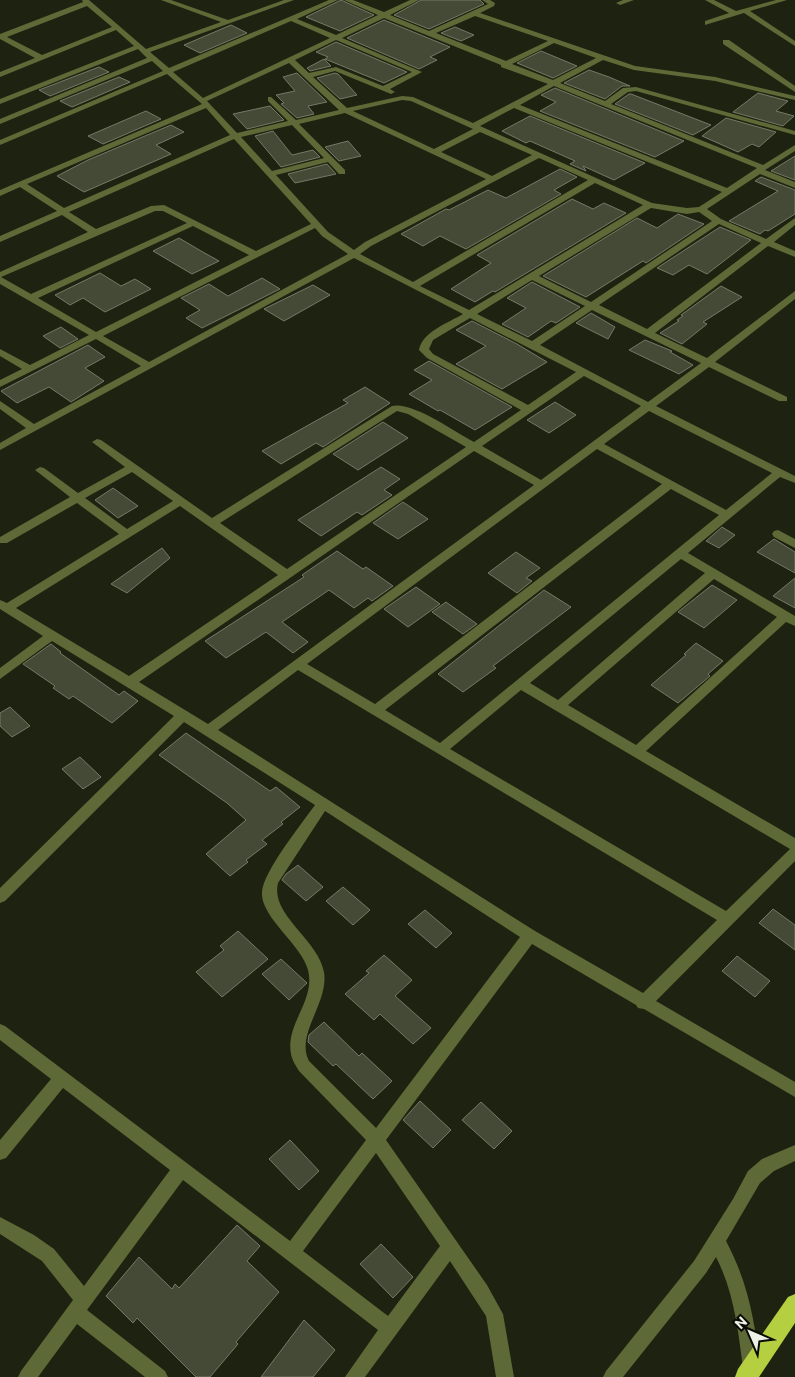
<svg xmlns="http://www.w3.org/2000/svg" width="795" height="1377" viewBox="0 0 795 1377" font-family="Commissioner,sans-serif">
<rect width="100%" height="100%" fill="#1e2210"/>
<path fill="#454a37" stroke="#747a65" d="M341,0L374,15L340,31L306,17Z
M421,0H480L484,4L429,29L394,15Z
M384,20L450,47L430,57L437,60L419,69L347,38Z
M231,25L247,33L200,53L184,45Z
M455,27L474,35L461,41L441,33Z
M336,42L407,72L384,83L325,59L328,57L316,52Z
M541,51L577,66L553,78L517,63Z
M324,59L331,66L310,71L307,68Z
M99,67L109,72L50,96L39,90Z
M589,70L609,77L630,86H622L605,99L564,83Z
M297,73L327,102L308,106L314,114L297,118L281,104L284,103L276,95L295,91L283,77Z
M335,73L338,74L357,95L340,99L317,78Z
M119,77L130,82L72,107L60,101Z
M555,88L684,141L655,157L540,111L556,102L541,95Z
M758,93L788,101L776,111L794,116L783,126L733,112Z
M629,94H631L711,125L693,135L615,104Z
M270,106L284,120L247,129L233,114Z
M146,111L161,119L103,144L88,136Z
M530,116L645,163L614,180L583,166L586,171L570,164L575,161L530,141L526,143L502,131Z
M726,118L776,132L759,147L752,144L738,152L702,136Z
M171,125L184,132L156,145L171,154L84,192L57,176L88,160Z
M273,131L292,155L313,150L320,157L281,167L255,136Z
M348,141L361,156L339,161L325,147Z
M795,156V180L771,171Z
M327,164L336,174L295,183L288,174Z
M560,169L577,177L554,190L561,194L466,249L440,236L423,246L401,234L446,209L449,210L488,190L506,198Z
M761,177L795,190V214L768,231L765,230L760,234L729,221L778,191L755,181Z
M572,199L593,209L604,203L626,213L495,292L493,291L475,302L451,289L491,263L477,255Z
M678,214L704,224L646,263L643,261L586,297L543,276L637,218L657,228Z
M720,227L751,240L707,274L689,265L673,275L657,268Z
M179,238L201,251L219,261L192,274L153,251Z
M100,273L121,286L135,279L151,289L105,312L83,298L70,305L55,295Z
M262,278L280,289L202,328L186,318L200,310L181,298L209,284L228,296Z
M532,282L580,307L556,323L551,321L528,337L502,324L526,308L507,298Z
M313,285L330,295L284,321L264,309Z
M721,286L742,297L703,322L707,324L682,344L660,333L679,321L677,320L683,316L681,315Z
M591,313L615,327L608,339L576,323Z
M472,321L517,344L547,362L502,389L456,364L486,346L456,330Z
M61,327L78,339L60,348L43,336Z
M645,340L672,351L670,352L693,365L679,374L629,350Z
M88,345L105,357L85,368L104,381L71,402L49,387L17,403L1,391Z
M429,361L512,407L475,430L440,410L438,411L409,394L432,380L414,370Z
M365,387L390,403L323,447L316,443L281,464L262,451L348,403L343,400Z
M555,402L576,415L549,433L527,420Z
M383,422L408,438L358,470L333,454Z
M381,467L400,479L384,490L392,495L362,515L357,512L321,536L298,520Z
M113,488L138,506L118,518L95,500Z
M403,502L428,519L398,539L373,523Z
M722,527L735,535L719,548L706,541Z
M774,539L795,552V573L757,552Z
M162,548L170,558L127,593L111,584Z
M337,551L363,569L366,567L393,586L372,601L368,598L354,608L329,590L282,622L308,642L293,653L266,632L226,658L205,641L304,577L302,575Z
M516,552L540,568L526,578L532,581L517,593L488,573Z
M795,578V608L773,596Z
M712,585L737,600L704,628L678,612Z
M416,587L440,604L408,627L384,609Z
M544,590L571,607L493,666L496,668L463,692L438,674Z
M446,602L477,624L463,634L432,612Z
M696,643L723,661L708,674L710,676L678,703L651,685L686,655L684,654Z
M51,644L61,652L60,653L119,695L124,691L138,701L112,723L73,696L69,699L53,688L55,686L23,664Z
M10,707L30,726L12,737L0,726V713Z
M186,733L270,791L276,787L300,807L281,822L283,824L262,840L267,844L246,860L248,862L230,876L206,854L246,820L227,803L159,755Z
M80,757L101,777L83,789L62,769Z
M298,865L323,887L306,901L282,880L286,874Z
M343,887L370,910L353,925L326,901Z
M773,909L795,925V950L759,923Z
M425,910L452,933L436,948L408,924Z
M238,931L268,959L222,997L196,972L224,950L220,946Z
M384,955L412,980L395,996L431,1028L413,1044L380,1014L374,1020L345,994L369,973L366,971Z
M737,956L770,981L755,997L722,971Z
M281,959L307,983L289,1000L262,974Z
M324,1022L359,1056L362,1053L392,1081L373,1099L336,1064L333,1066L308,1042L309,1035Z
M420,1101L451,1130L433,1148L403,1120Z
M481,1102L512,1131L494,1149L462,1120Z
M290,1140L319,1171L299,1190L269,1159Z
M237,1225L260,1246L247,1261L279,1292L236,1342L238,1344L210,1377H196L137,1318L133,1323L106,1296L139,1257L172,1289L175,1284L179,1288Z
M381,1244L413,1277L393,1298L360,1264Z
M304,1320L335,1350L313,1377H261Z"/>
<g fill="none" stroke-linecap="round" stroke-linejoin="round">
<path fill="#5d6936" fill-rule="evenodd" d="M82,0H89L146,49L221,22L161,0H171L228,20L284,0H294L150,52L169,68L329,0H338L297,19L336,35L378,15L344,0H353L384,12L410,0H419L390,15L429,31L488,4L482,0H490L495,3L494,6L480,13L635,66L715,77L795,96V100L715,81L634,70L603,60L560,83L605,101L623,88L636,87L795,131V135L636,91L628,92L611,104L763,165L795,145V151L765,170L795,182V188L760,174L707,209L721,219L766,239L795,218V225L774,242L795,251V257L768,246L655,333L707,358L795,291V299L715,362L787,397V401H779L709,367L656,406L795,476V483L780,477L688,553L795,616V626L786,622L646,751L795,838V861L656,1001L795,1082V1097L644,1009L638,1008L636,1005L532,944L386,1140L487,1285L503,1314L514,1377H496L486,1316L450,1261L365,1377H345L378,1330L183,1180L87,1310L165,1371L168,1377H145L77,1324L38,1377H18L21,1371L73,1300L42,1261L0,1234V1217L34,1235L54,1249L84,1286L170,1170L63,1088L6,1158L0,1160V1140L51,1079L0,1040V1024L5,1026L290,1241L366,1140L299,1071C296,1066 292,1060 291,1054C285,1024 316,1000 308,970C302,945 260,917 262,892C263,872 302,823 315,805L184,722L5,901L0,903V888L174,716L52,641L0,679V668L43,636L0,609V600L7,603L119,534L77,503L7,543H0V537L70,497L35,470L40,467L44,468L78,493L125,467L92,442L97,439L101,440L212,518L392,406C412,401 455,432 474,442L521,410L427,358L419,350C422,332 448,323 463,314L354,258L0,450V443L26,428L0,409V401L34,424L141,366L96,339L0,387V380L22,369L0,356V349L30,365L89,335L0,284V272L88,232L62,215L0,242V236L57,211L20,187L0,196V190L202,104L167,74L0,145V140L163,71L152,61L0,124V119L147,58L138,49L0,104V99L134,46L116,30L0,77V72L35,58L0,39V34L83,2ZM87,6L112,27L42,55L7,37ZM475,16L548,41L506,61L436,33ZM384,18L501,65V67L548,84L473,123L413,97L402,96L347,108L313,77L335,71L391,94L395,92L390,89L422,72L342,38ZM291,21L330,38L203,98L173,72ZM336,40L412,72L383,86L336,67L309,73L295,60ZM554,43L596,58L553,80L512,64ZM289,63L339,110L296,120L271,97H268V101L288,121L237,133L207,101ZM554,86L757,168L727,188L520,105ZM402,100L411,101L473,129L434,149L353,111ZM206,108L230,135L64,208L27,184ZM514,108L722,192L699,207L687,208L652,203L480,126ZM345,113L486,179L365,242L354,250L328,232L276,175L328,162L339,174H345V170L299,124ZM292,125L324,158L272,171L241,137ZM480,132L532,155L492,176L441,152ZM234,139L311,224L256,251L164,205L151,206L96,229L69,212ZM539,158L588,180L413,282L360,254L371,246ZM595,183L643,205L469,310L420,286ZM651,208L687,214L699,212L712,221L591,302L539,276ZM155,211H163L187,223L31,294L1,277ZM719,224L761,243L647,329L599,305ZM193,226L249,255L96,332L38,298ZM315,228L322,236L348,254L149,362L103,336ZM532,280L585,306L532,341L477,314ZM592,310L701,363L648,402L540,345ZM470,318L576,372L528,405L433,354L429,349L433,340ZM584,376L641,406L541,480L482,446ZM397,411L408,414L466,447L287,569L220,523ZM649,411L772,473L726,510L604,444ZM597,449L662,484L375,704L307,664ZM474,451L534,485L208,724L139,682ZM132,472L173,501L127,529L85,498ZM671,489L719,515L440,743L385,710ZM180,506L278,575L129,676L16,608ZM681,559L705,573L558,700L530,683ZM714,579L777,617L636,745L568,705ZM298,670L717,920L643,993L535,931L218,730ZM521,690L790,849L726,911L450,749ZM325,811L520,937L376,1128L309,1061C295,1034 329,1003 324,972C318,939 270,915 278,883ZM376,1153L440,1246L388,1316L303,1251Z
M623,0H634L620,5L616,3Z
M705,0H714L736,11L776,0H787L750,11L795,41V46L744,13L705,25V21L729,13Z
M723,40H729L795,86V92L723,44Z
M778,530L795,539V548L774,537L772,534L774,531Z
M795,1145V1161L774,1171L760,1183L726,1241C749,1284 754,1321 761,1368L758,1374L752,1377L746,1374L743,1368C738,1330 734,1292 716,1257L706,1273L623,1377H603L606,1371L694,1261L733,1199L748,1171L762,1159Z"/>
<path fill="#b4d040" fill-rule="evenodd" d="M795,1294V1323L759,1377H735L738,1369L788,1297Z"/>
</g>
<g transform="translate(750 1332) rotate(315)" stroke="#090b04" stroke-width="4" paint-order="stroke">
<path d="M0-4L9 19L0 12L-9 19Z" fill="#edf0e4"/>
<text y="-8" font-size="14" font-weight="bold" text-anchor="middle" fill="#edf0e4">N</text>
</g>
</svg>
